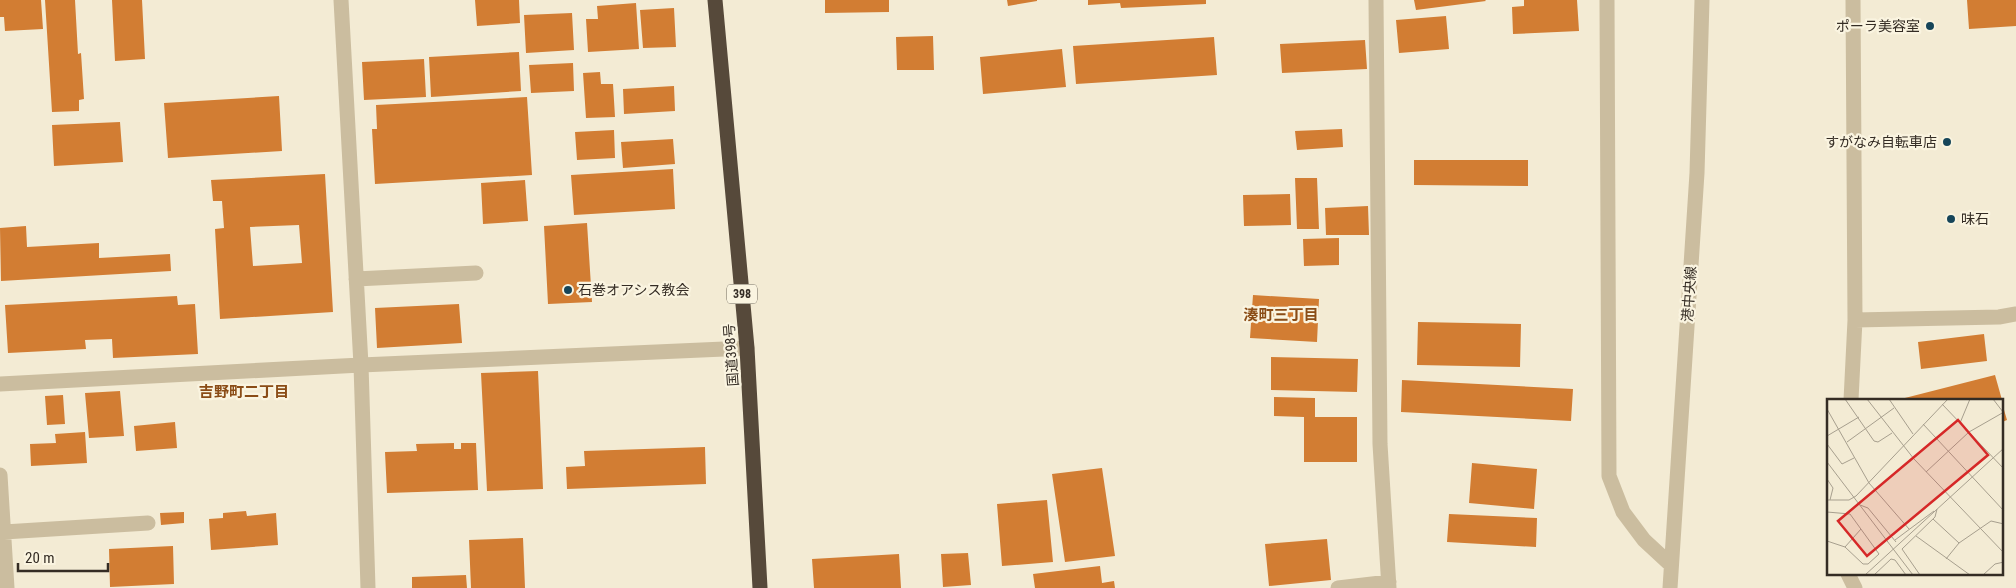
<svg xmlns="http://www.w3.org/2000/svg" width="2016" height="588" viewBox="0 0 2016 588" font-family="'Roboto Condensed','Noto Sans JP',sans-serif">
<rect width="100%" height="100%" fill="#f3ebd4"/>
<path fill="#d27d33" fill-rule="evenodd" d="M0,0H41L43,29L5,31L4,17H0Z
M45,0H75L78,54L81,53L84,99L79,100V111L52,112Z
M112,0H142L145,59L115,61Z
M475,0H519L520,23L477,26Z
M825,0H889V12L825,13Z
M1007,0H1037V1L1008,6Z
M1088,0H1206V4L1121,8L1120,3L1088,5Z
M1414,0H1485L1486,1L1416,10Z
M1524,0H1577L1579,31L1513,34L1512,7L1524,6Z
M1967,0H2016V26L1969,29Z
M636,3L639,49L588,52L586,19H598L597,6Z
M674,8L676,47L643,48L640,10Z
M572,13L574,50L526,53L524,15Z
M1446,16L1449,49L1399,53L1396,20Z
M933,36L934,70H897L896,37Z
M1214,37L1217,75L1076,84L1073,46Z
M1365,40L1367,69L1282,73L1280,44Z
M1062,49L1066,87L983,94L980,57Z
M519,52L521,91L431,97L429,57Z
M424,59L426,97L364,100L362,62Z
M573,63L574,91L531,93L529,65Z
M600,72L601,84H613L615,117L586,118L583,73Z
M674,86L675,111L624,114L623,89Z
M279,96L282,151L168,158L164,103Z
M527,97L532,175L375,184L372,129H377L376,105Z
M120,122L123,162L54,166L52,125Z
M1342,129L1343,147L1297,150L1295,131Z
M614,130L615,158L577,160L575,132Z
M673,139L675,164L623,168L621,142Z
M1414,160H1528V186L1414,185Z
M673,169L675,209L574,215L571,175Z
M325,174L333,312L220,319L215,229L224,228L222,201H213L211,180ZM299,225L302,263L253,266L250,227Z
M1295,178H1317L1319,229H1297Z
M525,180L528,221L483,224L481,183Z
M1290,194L1291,225L1244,226L1243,195Z
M1368,206L1369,235H1326L1325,208Z
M587,223L592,302L548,304L544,226Z
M26,226L27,247L99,243V258L170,254L171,271L1,281L0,228Z
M1339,238V265L1304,266L1303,239Z
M1253,295L1319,299L1317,342L1250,338Z
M177,296L178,305L195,304L198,354L113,358L112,339L85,340L86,349L8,353L5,305Z
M459,304L462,343L377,348L375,308Z
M1418,322L1521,324L1520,367L1417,365Z
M1984,334L1987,361L1921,369L1918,342Z
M1271,357L1358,359L1357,392L1271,390Z
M538,371L543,489L487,491L481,373Z
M1995,375L2002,400H1897Z
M1402,380L1573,389L1571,421L1401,412Z
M120,391L124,436L89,438L85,393Z
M63,395L65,424L47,425L45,396Z
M1274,397L1315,398V417H1357V462H1304V417L1274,416Z
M2002,403L2007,420L2002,422Z
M175,422L177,448L136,451L134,426Z
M85,432L87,463L31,466L30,444L56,443L55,434Z
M454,443V449H461V443H476L478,490L387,493L385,452L417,451L416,444Z
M705,447L706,484L567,489L566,467L585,466L584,451Z
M1472,463L1537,469L1534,509L1469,503Z
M1102,468L1115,556L1065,562L1052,474Z
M1047,500L1053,562L1002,566L997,504Z
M246,511L247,516L276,513L278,545L211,550L209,519L223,518V513Z
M184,512V523L161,525L160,513Z
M1449,514L1537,518L1536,547L1447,542Z
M523,538L525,588H471L469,540Z
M1327,539L1331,580L1269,586L1265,544Z
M173,546L174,584L110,587L109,549Z
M968,553L971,585L943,587L941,554Z
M899,554L901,588H814L812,559Z
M1100,566L1102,583L1114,581L1115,588H1035L1033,574Z
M466,575L467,588H412V577Z"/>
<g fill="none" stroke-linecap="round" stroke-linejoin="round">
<path stroke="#cbbd9f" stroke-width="15" d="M341,0L361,365L368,588
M1376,0L1380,444L1389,588
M1607,0L1609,476L1623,512L1644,540L1671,565
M356,279L476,273
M1855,320L1999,317L2016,314
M0,384L361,365L747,348
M1851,400L1855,320L1853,0
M0,475L7,588
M4,532L148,523
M1848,574L1855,588
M1338,588L1389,582
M1670,588L1697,173L1702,0"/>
<path stroke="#56493a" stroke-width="15" d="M715,0L747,348L760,588"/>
</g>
<g fill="#164559" stroke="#faf4e0" stroke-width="2">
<circle cx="1930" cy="26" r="5"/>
<circle cx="1947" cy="142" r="5"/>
<circle cx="1951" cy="219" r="5"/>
<circle cx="568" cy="290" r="5"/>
</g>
<g text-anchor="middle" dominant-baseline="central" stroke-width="4.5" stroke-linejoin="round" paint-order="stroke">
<rect fill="#faf4e0" stroke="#6f685c" stroke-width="1" x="727" y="284.5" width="30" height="19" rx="4"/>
<g font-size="12" font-weight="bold" fill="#342c24">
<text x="742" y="294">398</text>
</g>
<g font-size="14" fill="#342c24" stroke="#faf4e0" text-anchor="end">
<text x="1920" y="26">ポーラ美容室</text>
<text x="1937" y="142">すがなみ自転車店</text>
<text x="1961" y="219" text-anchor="start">味石</text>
<text x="578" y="290" text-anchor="start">石巻オアシス教会</text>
</g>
<g font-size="14" fill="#342c24" stroke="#faf4e0">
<text transform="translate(1689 294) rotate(-86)">港中央線</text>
<text transform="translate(731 355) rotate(-94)">国道398号</text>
</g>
<g font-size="15" font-weight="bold" fill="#8a4c16" stroke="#faf4e0">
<text x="1281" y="315">湊町三丁目</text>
<text x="244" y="392">吉野町二丁目</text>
</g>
</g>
<g transform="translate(1827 399)">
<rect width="176" height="176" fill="#f3ebd4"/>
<path fill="none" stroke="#a79f8e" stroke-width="1" d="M18,0L47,42L51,43L65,34M40,0L87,60L177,154M62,0L86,35M166,0L176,13M115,5L177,70M0,10L42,84L82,130M133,24L143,0M96,25L177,112M0,37L32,18M20,43L67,9M0,45L15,65L27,59M0,63L86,176M99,73L142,33L177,13M0,80L6,89L3,101M0,101H22L29,97L121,0M33,106L41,109L69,143M0,113L23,115L52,155L41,165H36L18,148L0,142M106,120L132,144M89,137L143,176M68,141L107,112M18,148L34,130M119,160L132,144L164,122L177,125M38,176L177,49M47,176L64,160L68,161L79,176M93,176L75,150L108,118L110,110M156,176L168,165L177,163"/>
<path fill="#d62828" fill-opacity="0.15" stroke="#d62828" stroke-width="2.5" d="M131,21L161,56L40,157L11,122Z"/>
<rect width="176" height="176" fill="none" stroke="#342c24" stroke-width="2.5"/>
</g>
<path d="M18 563v8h90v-8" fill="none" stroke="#342c24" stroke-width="2.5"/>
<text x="25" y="563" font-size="15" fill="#342c24" stroke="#faf4e0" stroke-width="4" paint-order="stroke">20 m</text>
</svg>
